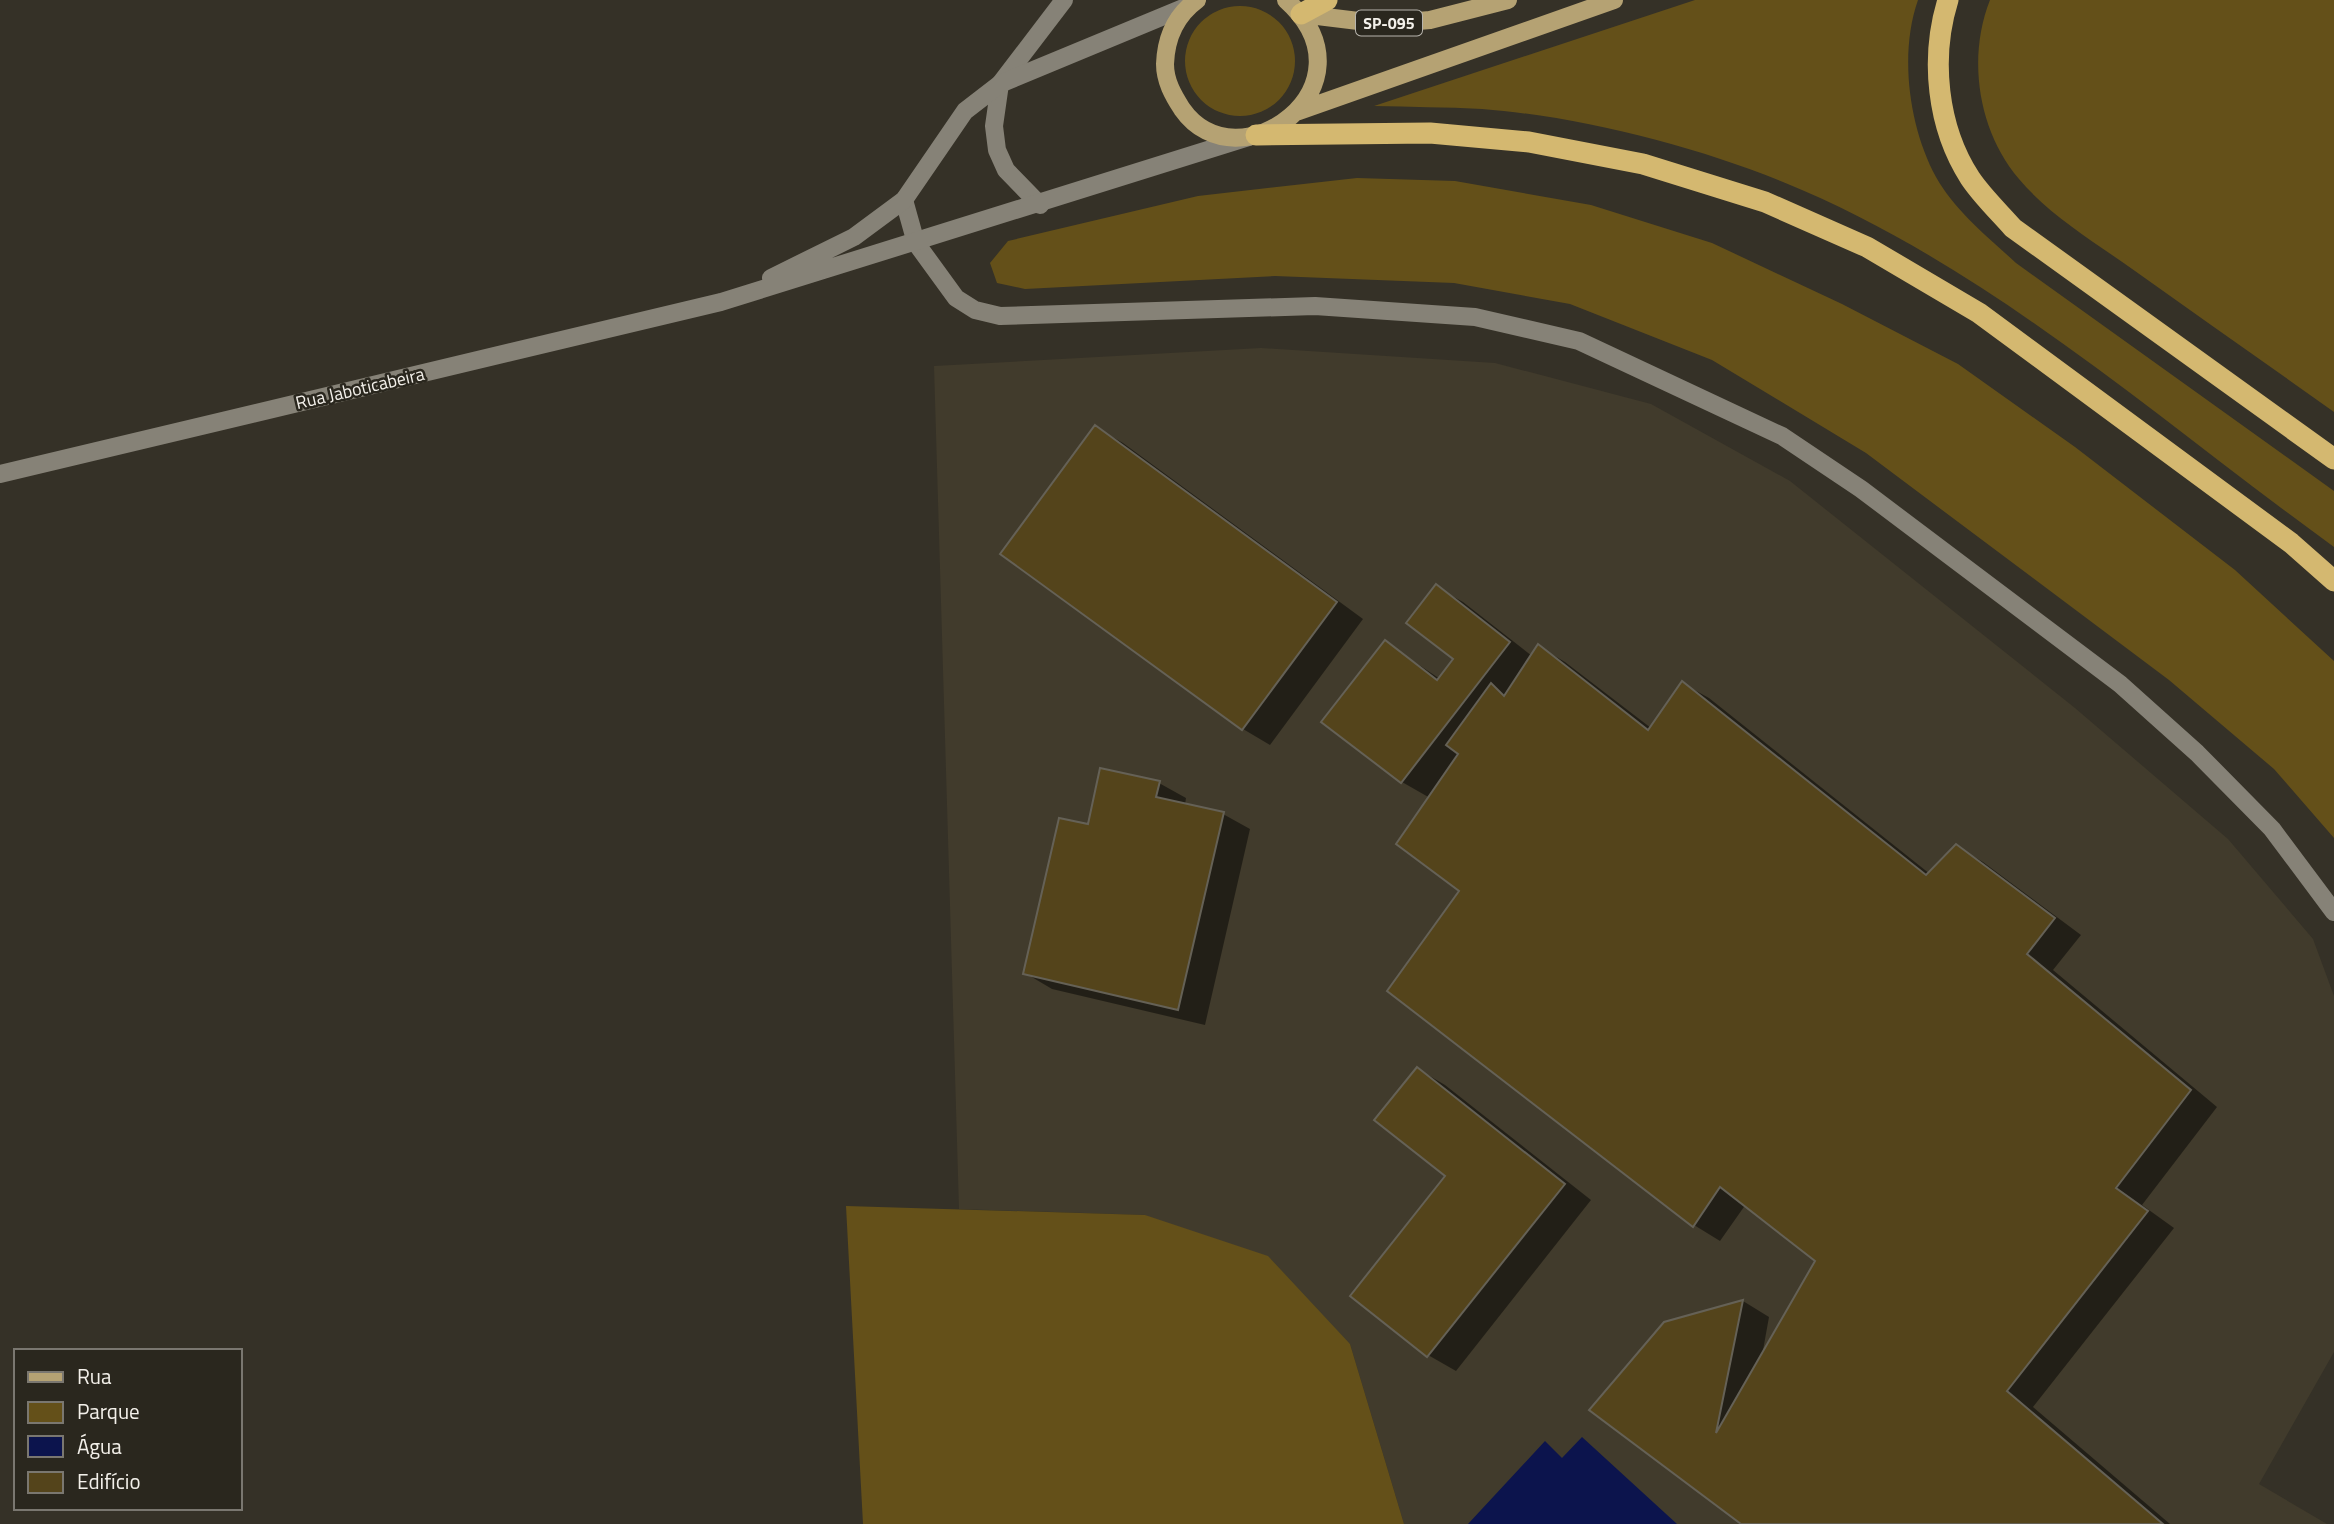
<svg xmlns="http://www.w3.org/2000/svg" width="2334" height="1524" viewBox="0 0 2334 1524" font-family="'Titillium Web',sans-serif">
<rect width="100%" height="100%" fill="#353127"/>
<path fill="#413b2c" d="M1261,348L1495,363L1651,404L1790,481L2075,708L2228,839L2313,939L2334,996V1352L2259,1484L2327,1524H1404L1350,1344L1145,1215L959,1209L934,366Z"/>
<path fill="#645019" d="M1695,0H1918C1899,54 1909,127 1936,177C1955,211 1988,237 2016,263L2334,491V547C2157,419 1987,265 1783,182C1695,146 1577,116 1482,109C1446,107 1410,107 1374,106Z
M1990,0H2334V412C2268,365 2201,318 2135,271C2096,243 2050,216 2019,179C1978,131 1967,58 1990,0Z
M1185 61a55 55 0 1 1 110 0a55 55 0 1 1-110 0Z
M1357,178L1455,181L1591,205L1712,243L1842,304L1958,364L2075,447L2235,570L2334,661V838L2274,769L2169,680L1866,453L1712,360L1570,304L1454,283L1275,276L1025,289L997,283L990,263L1008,241L1198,196Z
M846,1206L1145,1215L1268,1256L1350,1344L1404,1524H863Z"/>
<path fill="#0c144d" d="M1582,1437L1677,1524H1468L1545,1441L1562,1458Z"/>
<path fill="#0007" d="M1095,427L1123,443L1363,619L1270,745L1243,729L1002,553Z
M1436,587L1463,602L1532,656L1538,646L1565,662L1651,728L1682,683L1709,698L1930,874L1956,846L1983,862L2081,935L2053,970L2217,1107L2142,1205L2174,1228L2033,1407L2170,1524H1744L1665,1323L1743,1301L1769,1317L1762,1356L1817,1261L1746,1204L1720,1241L1694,1225L1461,890L1430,798L1402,782L1324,722L1385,642L1440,679L1456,659Z
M1159,783L1186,798L1185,805L1223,814L1250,829L1205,1025L1052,989L1025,973L1089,826Z
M1418,1069L1445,1085L1591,1200L1456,1371L1428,1355L1352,1296L1448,1176Z"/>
<path fill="#54441b" stroke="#656156" stroke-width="2" d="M1095,425L1337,602L1242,730L1000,554Z
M1436,584L1510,642L1401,783L1321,722L1385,640L1437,680L1453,659L1406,623Z
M1538,644L1648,730L1682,681L1926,875L1956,844L2055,918L2027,954L2191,1090L2116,1188L2148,1211L2007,1391L2163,1524H1741L1589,1410L1664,1322L1743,1300L1716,1433L1815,1261L1720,1187L1693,1227L1387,991L1459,891L1396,844L1458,754L1446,745L1491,683L1504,696Z
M1100,768L1160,781L1156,797L1224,812L1178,1010L1023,974L1059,818L1088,824Z
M1417,1067L1565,1184L1427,1357L1350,1296L1445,1176L1374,1120Z"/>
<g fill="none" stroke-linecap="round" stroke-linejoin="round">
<path stroke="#868277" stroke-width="18" d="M904,200L916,243L956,298L975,310L1000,316L1315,306L1475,317L1579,341L1782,436L1861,489L2120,684L2197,753L2272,829L2334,912
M1040,205L1006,170L997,150L994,126L1000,84L1064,0"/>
<path stroke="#868277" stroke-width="18" d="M771,278L854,237L904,200L965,111L1000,84L1188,6
M0,474L721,302L1249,137"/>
<path stroke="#b5a273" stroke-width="18" d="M1197,0C1175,16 1166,38 1165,64C1165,81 1173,95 1182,109C1238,189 1381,85 1286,0
M1301,14L1383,24L1430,20L1508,0
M1299,111L1614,0"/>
<path stroke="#d4b870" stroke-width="21" d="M1948,0C1930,58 1937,127 1970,178C1982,196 1999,212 2013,228L2334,459
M1301,14L1327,0
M1256,135L1430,133L1529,142L1643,164L1765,202L1867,247L1979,313L2291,543L2334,581"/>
</g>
<g text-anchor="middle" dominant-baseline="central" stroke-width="5" stroke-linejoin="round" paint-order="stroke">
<rect fill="#2a271e" stroke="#b7b4ad" stroke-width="2" x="1356" y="10.5" width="66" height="25" rx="5"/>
<g font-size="16" font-weight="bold" fill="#f3f0ea">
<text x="1389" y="23">SP-095</text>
</g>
<g font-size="18" fill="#f3f0ea" stroke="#2a271e">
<text transform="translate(360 388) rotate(-13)">Rua Jaboticabeira</text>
</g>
</g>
<rect x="14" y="1349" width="228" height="161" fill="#2a271e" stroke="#7a7770" stroke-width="2"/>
<rect x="28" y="1372" width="35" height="10" fill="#b5a273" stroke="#7a7770" stroke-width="2"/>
<text x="77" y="1384" font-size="21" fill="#f3f0ea">Rua</text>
<rect x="28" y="1402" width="35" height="21" fill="#645019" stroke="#7a7770" stroke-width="2"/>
<text x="77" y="1419" font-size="21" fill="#f3f0ea">Parque</text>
<rect x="28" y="1436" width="35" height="21" fill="#0c144d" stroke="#7a7770" stroke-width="2"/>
<text x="77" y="1454" font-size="21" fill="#f3f0ea">Água</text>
<rect x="28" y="1472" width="35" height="21" fill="#54441b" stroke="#7a7770" stroke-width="2"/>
<text x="77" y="1489" font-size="21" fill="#f3f0ea">Edifício</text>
</svg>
